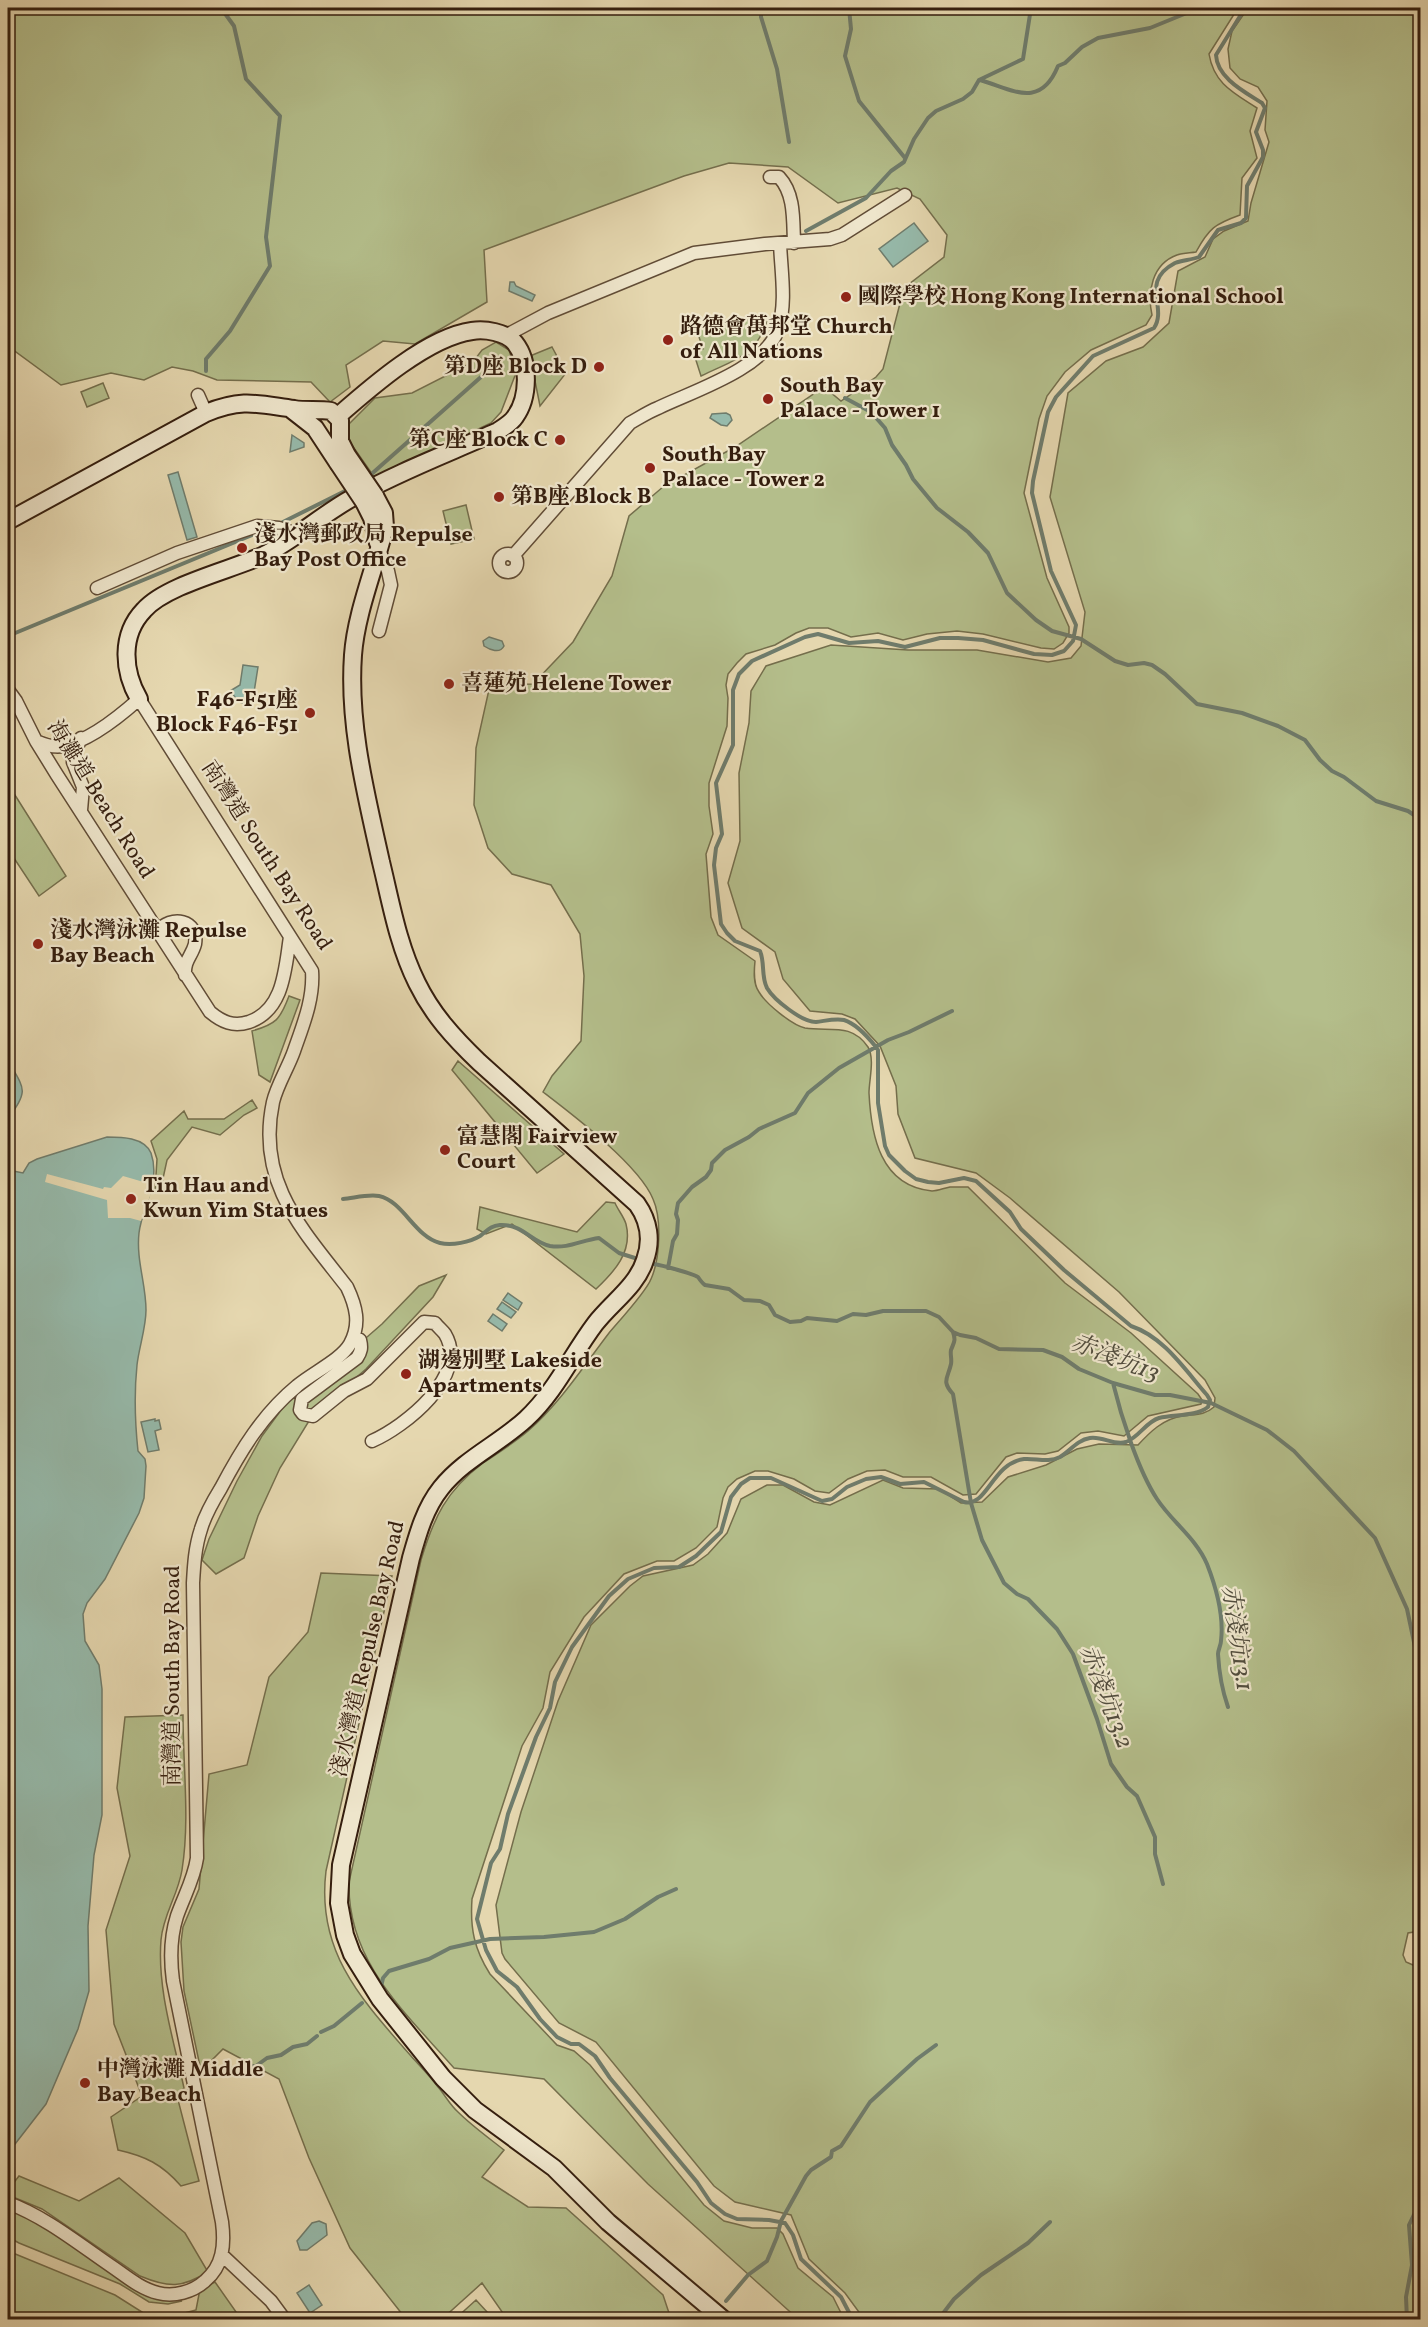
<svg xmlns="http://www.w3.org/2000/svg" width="1428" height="2327" viewBox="0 0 1428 2327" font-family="Vollkorn,'Noto Serif TC',serif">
<rect width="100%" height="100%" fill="#e5d7af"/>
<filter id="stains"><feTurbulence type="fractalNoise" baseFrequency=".00333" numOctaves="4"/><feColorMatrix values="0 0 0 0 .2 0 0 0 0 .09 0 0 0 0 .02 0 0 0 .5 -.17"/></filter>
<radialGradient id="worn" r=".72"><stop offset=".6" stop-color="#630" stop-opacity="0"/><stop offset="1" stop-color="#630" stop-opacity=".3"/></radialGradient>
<path fill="#b4be8b" stroke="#746e4c" stroke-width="1.5" d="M8,8H1238L1209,54C1214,84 1234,93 1257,108L1250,131L1257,158L1242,178L1240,215C1215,224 1209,228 1196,252C1190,253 1183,253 1177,255C1152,264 1147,292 1152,315L1146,325L1091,350L1065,372L1047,396L1039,419L1024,493L1047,578L1069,627V633L1063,643L1054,649L1041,648L983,634L957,631L927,634L903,640L878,633L851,637L828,628H809L796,633L775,645L746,654L737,663L728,674L726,685L728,698L727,726L709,783V806L713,834L706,854L711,917L718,935L755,961C754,971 753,984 759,992C766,1004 792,1025 805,1028C829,1032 851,1022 868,1047C875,1059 869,1080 869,1093C871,1135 880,1186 932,1191C938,1191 944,1188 950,1187C956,1187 962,1187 968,1187L1065,1283L1131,1333L1198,1394L1202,1400L1201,1404L1148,1416L1124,1436L1098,1431L1081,1433L1058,1451L1045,1454L1017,1453L1006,1457L976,1494L963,1495L931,1477H903L885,1470L867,1471L848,1479L829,1493L815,1491L794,1479L768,1471H755L737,1479L728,1487L723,1498L717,1527L696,1548L674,1561H657L624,1574L584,1617L550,1672L543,1708L522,1746L472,1899C470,1928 474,1949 490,1974L557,2045L574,2051L590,2065L704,2205L724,2221L752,2228H777L783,2234L798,2268L833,2297L844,2319H798L648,2184L544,2079L454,2068C405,2012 347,1962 349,1882L421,1560C434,1517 446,1491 483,1463C498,1453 514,1443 528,1431C560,1403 583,1367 609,1333C619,1321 646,1292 651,1279C660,1259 662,1219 653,1199C639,1165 573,1115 543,1092L552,1076L581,1041L584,976L580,934L551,885L512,874L488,848L474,805L476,748L490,685L533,684L573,642L612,576L629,516L664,486L735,447L824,387L841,401L876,377L883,369L904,288L944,257L947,235L920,199L897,188L838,203L788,167L729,163L684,176L484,250L487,302L415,344L383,341L346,365L350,387L330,402L311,382L217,380L193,371L172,367L144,380L111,373L61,385L8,346Z
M1248,8H1420V1931L1408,1933L1403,1955L1406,1962L1413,1965L1420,1956V2319H864L845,2293L809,2259L791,2215L735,2202L714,2186L596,2042L559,2023L505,1959L502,1953L496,1905L521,1812L558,1701L591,1625L630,1586L643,1576L693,1565L708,1554L727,1533L741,1499L767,1485H783L814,1502L830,1505L883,1480L903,1488L939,1489L961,1503L982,1502L1008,1477L1046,1465L1077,1449L1099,1444L1138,1445C1150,1432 1163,1419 1182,1416C1194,1414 1204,1416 1214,1407L1215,1398L1205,1380L1119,1292L1010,1198L976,1173L915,1158L898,1114L896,1086L880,1046L855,1019L842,1014L810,1011L783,979L775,952L742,928L728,883L740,841L739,773L749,723L751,691L766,666L831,645L908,650H977L1048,662L1071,658L1081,646L1085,612L1050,497L1068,393L1106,361L1143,347L1169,323L1178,271L1205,257L1213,239L1224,231L1248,221L1251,203L1269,142L1265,130L1267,101L1258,87L1240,79L1230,68L1228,49L1232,31Z
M768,319C755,358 735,359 701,376L694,354L703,349L698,334L699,326L705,321Z
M496,342L509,350L516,373L501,412L491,423L375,478L342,431L375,398L412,393L473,362L482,350Z
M552,347L566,373L540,406L530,356Z
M103,383L109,398L87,407L81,392Z
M466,505L474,539L451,544L443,511Z
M8,784L66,876L39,896L8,849Z
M289,996L300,1000L270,1082L259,1075L252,1031C276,1024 280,1020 289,996Z
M458,1061L564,1154L537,1173L452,1070Z
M252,1100L257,1108L244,1115L220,1135L192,1127L167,1160L160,1192L155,1191L157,1159L151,1141L184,1111L188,1119H224Z
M606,1202L615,1203C618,1210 624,1217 626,1224C633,1252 614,1272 596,1289L512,1224L486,1234L477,1229L480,1207L577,1232Z
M446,1275L433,1297L366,1369L312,1416L280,1468L258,1516L244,1558L216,1574L202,1560L209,1539L237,1481L262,1436L295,1391L344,1357L382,1324L419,1286Z
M321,1573L392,1576L326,1871C316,1952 362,2000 411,2056C420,2066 430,2076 438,2087C445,2095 450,2105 458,2112C472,2126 489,2138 504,2150L482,2177L528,2207L566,2208L663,2295L671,2319H507L482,2283L442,2319H406L350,2248L309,2158L279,2079L223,2049L201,2071L184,1991L181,1942L183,1927L199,1889L209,1774L247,1765L269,1677L308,1632Z
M183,1715C183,1767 190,1820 182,1870C178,1895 163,1915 161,1940C157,1989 174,2041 184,2088L177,2096L199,2181L181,2186C162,2164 145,2156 118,2150L111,2117L142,2096L114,2024L106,1930L130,1856L117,1788L125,1717Z
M19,2176L79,2201L119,2178L185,2233L208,2272C182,2288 169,2288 140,2276L42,2209L8,2195V2190Z
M8,2209L35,2221L170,2298L182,2301L168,2304L149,2302L120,2284L19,2243L8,2237Z
M8,2251L115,2295L145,2314L169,2317L196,2310L200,2289L215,2282L241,2319H8Z
M476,2300L488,2313L482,2319H455Z"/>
<path fill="#96baab" stroke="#6f7c6c" stroke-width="1.5" d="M914,223L928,241L893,267L879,249Z
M510,282H514L516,286L535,295L532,301L509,291Z
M726,413L730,415L732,420L727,426L721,425L710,418L712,414Z
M292,435L304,443V447L290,452Z
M178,472L197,537L187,540L168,475Z
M489,637L502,641L504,646C500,654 490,650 484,646L483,641Z
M243,665L258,667L252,705L239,702L230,691L240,685Z
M8,1061C26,1091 28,1090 8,1119Z
M107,1137C121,1137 144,1137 151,1153C161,1182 142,1206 139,1233C136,1260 146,1284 146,1310C146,1328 139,1347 137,1365C134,1394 135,1423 138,1451L145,1459L146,1466L144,1498L139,1513L105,1579L87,1603L83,1614L85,1641L99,1665L102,1689V1815L94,1855L88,1926L89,1991L78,2029L46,2104L12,2148H8V1170L23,1173L29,1163L37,1159Z
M508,1293L522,1303L518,1310L503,1300Z
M502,1302L516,1312L511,1318L497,1309Z
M493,1314L507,1324L502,1331L488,1321Z
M155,1419V1421L159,1420L161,1429L155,1431L159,1450L148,1452L141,1422Z
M319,2221L326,2224L327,2235L307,2250H300L297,2241L312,2223Z
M309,2285L322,2305L310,2313L297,2293Z"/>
<path fill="#e5d7af" d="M47,1174L103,1189L104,1187L111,1188L123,1176L154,1185L141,1221L130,1218H108L107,1200L45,1182Z"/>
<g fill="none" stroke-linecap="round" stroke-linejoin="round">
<path stroke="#6f7c6c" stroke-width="4" d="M761,8V17L777,69L789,142
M849,8L851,29L845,56L859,101L905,158
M980,80C1012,89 1040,110 1058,66L1065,63L1082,47L1098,38L1150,28L1199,8
M806,231L866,198L891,171L904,162L914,139L928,118L936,111L963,99L972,92L979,80L1023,59L1031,8
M206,371V359L230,331L270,266L266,237L280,116L246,79L234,26L221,8
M845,398L871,412L885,428L892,445L906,465L913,479L937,508L968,532L988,553L1007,593L1036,620L1052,631L1081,639L1115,661L1128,665L1144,663L1152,665L1165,674L1197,704L1242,713L1278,726L1305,740L1320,760L1332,771L1344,777L1376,801L1408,811L1420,819
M367,478L499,361
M277,525L351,488
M8,636L264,530
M343,1199C354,1198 368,1194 379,1196C403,1201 415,1237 440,1243C452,1246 470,1242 480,1236C487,1231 490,1226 500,1225C523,1224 531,1242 550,1246C568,1249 582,1240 599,1238L619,1253L638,1259
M654,1264C661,1265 694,1274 698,1277C700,1280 702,1283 705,1285L729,1289L744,1300L760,1301L769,1305L775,1315L790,1322L801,1321L807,1318L837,1321L853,1314L866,1315L883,1311H926L939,1317L953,1332L960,1335L976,1338L999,1349L1043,1350L1062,1357L1079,1369L1113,1383L1155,1395H1170L1211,1403L1267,1430L1294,1451L1375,1538L1407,1609L1418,1661L1417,1674L1420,1699
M668,1268L673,1241L677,1234L678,1220L676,1214L678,1203L692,1187L706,1177L711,1170L712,1163L725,1150L749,1137L759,1129L795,1113L808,1093L839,1068L888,1040L909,1032L952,1011
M953,1332C956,1341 954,1342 951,1350C950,1354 952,1359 951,1364C948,1378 941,1381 953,1394L971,1503L982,1540L1004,1583L1017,1594L1028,1599L1057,1629L1073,1654L1097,1719L1111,1764L1127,1787L1137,1796L1155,1837V1854L1163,1884
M1113,1383C1121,1416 1138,1470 1157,1499C1172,1522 1196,1538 1207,1564C1216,1587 1224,1616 1221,1641C1221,1645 1218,1650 1218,1654C1219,1672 1222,1690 1228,1707
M381,1987L383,1978L389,1971L429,1959L450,1948L490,1939L544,1937L594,1932L625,1919L658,1897L676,1889
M321,2032L334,2026L362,2003
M198,2072L256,2066L267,2058L281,2055L293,2047L307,2044L317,2036
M1420,2113L1416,2163L1420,2174
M726,2301L748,2275L767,2261L777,2237L781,2221L806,2176L811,2170L831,2157L832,2151L841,2146L870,2102L917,2059L936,2045
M853,2320L841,2297L801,2259L793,2235L785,2223L769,2220L737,2219L725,2214L711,2203L697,2182L610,2078L595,2056L579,2044H571L557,2037L540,2019L517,1987L497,1971L486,1950L477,1919L491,1863L500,1849L508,1814L536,1737L550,1708L555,1682L572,1647L609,1596L628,1579L654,1568L679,1567L696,1556L721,1532L731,1497L741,1484L750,1478H771L822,1501L832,1499L847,1487L866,1479L881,1477L900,1484L924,1482L964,1502C987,1508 992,1463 1024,1459C1036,1458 1048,1463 1060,1457C1070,1451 1077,1440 1090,1438C1103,1436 1114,1446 1126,1442C1139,1437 1146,1422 1159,1418C1175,1414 1195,1417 1208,1407L1210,1400L1207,1395C1185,1370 1164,1337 1131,1326L1064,1270L1021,1229L1010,1212L976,1181L964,1178L939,1183L928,1182L916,1179L905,1171L889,1155L885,1146L878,1103V1050L876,1047C868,1037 857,1024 844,1020C835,1018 825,1021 816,1022C802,1022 774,1000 767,988C761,976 765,963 760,951L735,941L727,933L721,924L714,865L716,848L722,834L716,783L733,745V690L739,674L752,661L805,637L818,634L849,643L878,641L905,647L940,638H958L983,640L1034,654L1052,655L1064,651L1073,641L1076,625L1051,571L1032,493L1033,481L1048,412L1056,397L1093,356L1154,328C1168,307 1139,282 1175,263C1183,260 1191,260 1199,257L1218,230L1241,223L1246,218L1247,186L1263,157V150L1256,132L1265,108L1262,103C1245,92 1217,78 1216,55L1245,8
M938,2320L954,2299L981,2275L1028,2243L1050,2222
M1407,2320L1406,2297L1412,2265L1409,2225L1420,2202"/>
<defs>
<path id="street" d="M770,177H779C795,194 793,220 794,243
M505,336L548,313L694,253L765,244L830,239L842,235L905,195
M198,395L206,413
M379,550L388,571L391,585L379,631
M499 563a9 9 0 1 1 18 0a9 9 0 1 1-18 0Z
M513,556L630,423C639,418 648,412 658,408C693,391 764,369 778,330C787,303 781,271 780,243
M97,588L177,553L257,526L279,528L300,535
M8,690L16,701L36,741L57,775L210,1012C222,1022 233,1027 249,1022C284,1010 285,969 290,937
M81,810L83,787L73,762L74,754L81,738
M157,932C171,914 199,920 195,944C192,956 184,960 185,975
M354,1336L360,1340C362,1348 361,1352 357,1358L302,1399L300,1410L303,1414L313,1416L344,1391L367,1379L424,1322L435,1323C438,1327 442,1330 445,1334C470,1376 404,1427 372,1441
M8,2203C46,2217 80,2245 114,2268C127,2277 141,2289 158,2293C174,2297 193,2292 205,2281C223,2266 225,2245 222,2222L173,1981C170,1959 170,1938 177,1916C184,1896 194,1879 197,1858L193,1583C194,1565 195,1547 201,1529C205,1515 213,1501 221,1488C241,1450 263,1414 297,1386C312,1373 341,1360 350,1344C361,1324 356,1306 347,1287C302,1229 256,1182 273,1102C277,1085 288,1068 294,1051C303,1025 314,999 312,971L139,699C120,716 89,741 63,746C54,748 45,745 36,741
M222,2255L271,2301L285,2320"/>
<path id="secondary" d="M292,410L315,428L338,463
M375,496L384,513L385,527C375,568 356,613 353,655C348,725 366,794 381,862C391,903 398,945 417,983C432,1014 454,1038 479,1062L637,1204C649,1221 652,1241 645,1260C637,1286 611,1303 595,1324C571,1356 556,1391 526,1419C499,1444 464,1459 441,1488C425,1508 418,1533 411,1558L341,1865L339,1903L345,1935L352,1954L380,1999L443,2078L475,2110L554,2168L608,2222L724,2320
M364,502L372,518L378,543
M8,521L206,413C243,398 257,404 294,409C306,411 319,409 331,411L340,420V441L347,455
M139,699C123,671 120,635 144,610C166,585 231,570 264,555C296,539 321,515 352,498C398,472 449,453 498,431C504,427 511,423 515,417C529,398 530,362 515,343C506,332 485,329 472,331C428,337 371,387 338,416"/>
</defs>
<use href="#street" stroke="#614c36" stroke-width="15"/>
<use href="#secondary" stroke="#351e0e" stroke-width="20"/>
<use href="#street" stroke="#eee5cb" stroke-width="12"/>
<use href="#secondary" stroke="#eee5cb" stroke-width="16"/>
<defs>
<path id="secondary-bridge" d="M347,455L375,496
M338,463L364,502"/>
</defs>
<use href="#secondary-bridge" stroke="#351e0e" stroke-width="20" stroke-linecap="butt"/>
<use href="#secondary-bridge" stroke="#eee5cb" stroke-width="16"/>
</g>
<g fill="#8f2418" stroke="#eee5cb" stroke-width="2">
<circle cx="846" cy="297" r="6"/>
<circle cx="668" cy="340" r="6"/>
<circle cx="599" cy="367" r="6"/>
<circle cx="768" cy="399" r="6"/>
<circle cx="560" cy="440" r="6"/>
<circle cx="650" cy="468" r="6"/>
<circle cx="499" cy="497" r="6"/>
<circle cx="242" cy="548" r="6"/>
<circle cx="449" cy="684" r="6"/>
<circle cx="310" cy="713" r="6"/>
<circle cx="38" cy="944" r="6"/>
<circle cx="445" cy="1150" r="6"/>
<circle cx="131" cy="1199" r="6"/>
<circle cx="406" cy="1374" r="6"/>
<circle cx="85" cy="2083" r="6"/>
</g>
<g text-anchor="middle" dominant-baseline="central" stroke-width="4.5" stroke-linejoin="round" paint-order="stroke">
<g font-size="22" font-weight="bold" fill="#351e0e" stroke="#eee5cb" text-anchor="start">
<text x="858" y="297">國際學校 Hong Kong International School</text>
<text x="680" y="327">路德會萬邦堂 Church<tspan x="680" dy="25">of All Nations</tspan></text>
<text x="587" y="367" text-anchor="end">第D座 Block D</text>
<text x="780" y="386">South Bay<tspan x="780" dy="25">Palace - Tower 1</tspan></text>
<text x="548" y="440" text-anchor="end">第C座 Block C</text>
<text x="662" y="455">South Bay<tspan x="662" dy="25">Palace - Tower 2</tspan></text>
<text x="511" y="497">第B座 Block B</text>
<text x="254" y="535">淺水灣郵政局 Repulse<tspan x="254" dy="25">Bay Post Office</tspan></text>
<text x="461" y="684">喜蓮苑 Helene Tower</text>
<text x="298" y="700" text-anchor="end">F46-F51座<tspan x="298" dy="25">Block F46-F51</tspan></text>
<text x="50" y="931">淺水灣泳灘 Repulse<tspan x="50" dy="25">Bay Beach</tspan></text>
<text x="457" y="1137">富慧閣 Fairview<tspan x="457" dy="25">Court</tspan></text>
<text x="143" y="1186">Tin Hau and<tspan x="143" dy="25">Kwun Yim Statues</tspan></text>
<text x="418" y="1361">湖邊別墅 Lakeside<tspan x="418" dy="25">Apartments</tspan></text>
<text x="97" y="2070">中灣泳灘 Middle<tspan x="97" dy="25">Bay Beach</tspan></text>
</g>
<g font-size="22" fill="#351e0e" stroke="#eee5cb">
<text transform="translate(100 800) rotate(58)">海灘道 Beach Road</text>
<text transform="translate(266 856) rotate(57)">南灣道 South Bay Road</text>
<text transform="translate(369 1649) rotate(-77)">淺水灣道 Repulse Bay Road</text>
<text transform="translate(173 1676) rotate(-90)">南灣道 South Bay Road</text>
</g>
<g font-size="24" font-style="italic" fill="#524d3d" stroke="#eee5cb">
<text transform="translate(1115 1359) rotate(21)">赤淺坑13</text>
<text transform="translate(1236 1638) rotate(82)">赤淺坑13.1</text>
<text transform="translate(1105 1697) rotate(69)">赤淺坑13.2</text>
</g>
</g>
<rect width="1428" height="2327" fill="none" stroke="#e5d7af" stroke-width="30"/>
<rect x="9" y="9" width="1410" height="2309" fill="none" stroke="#351e0e" stroke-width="3"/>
<rect x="15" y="15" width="1398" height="2297" fill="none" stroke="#351e0e" stroke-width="1.5"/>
<rect width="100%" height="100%" filter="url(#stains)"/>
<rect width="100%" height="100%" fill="url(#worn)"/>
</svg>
